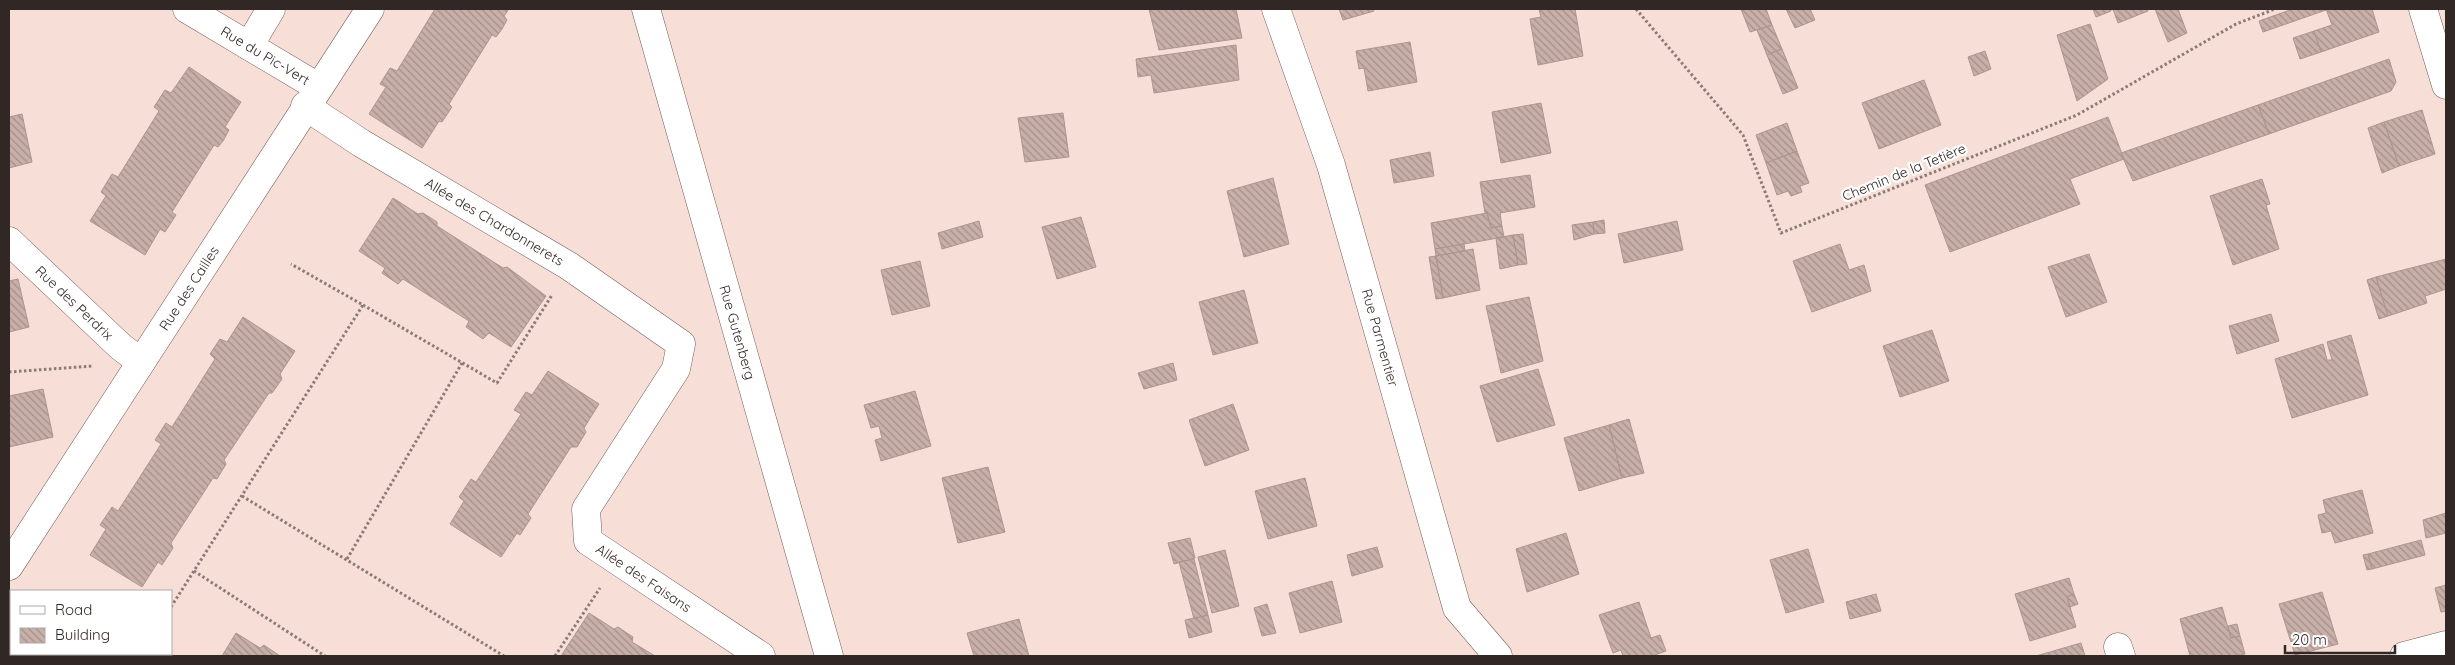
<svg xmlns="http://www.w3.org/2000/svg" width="2455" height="665" viewBox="0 0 2455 665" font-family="Quicksand,sans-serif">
<defs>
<pattern id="building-back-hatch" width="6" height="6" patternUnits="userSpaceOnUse" patternTransform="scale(1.25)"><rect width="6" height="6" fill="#c8b0a9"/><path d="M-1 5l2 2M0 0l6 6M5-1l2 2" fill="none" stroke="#a38f89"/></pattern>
</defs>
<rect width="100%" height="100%" fill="#f7ded7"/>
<path fill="url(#building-back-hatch)" stroke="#ad968f" d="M435,9H509L504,16L507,20L502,29L496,37L492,35L449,104L452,107L442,122L439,121L422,148L369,114L386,87L380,84L390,68L397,71Z
M1149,9H1236L1242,38L1159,50Z
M1339,9H1373L1374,11L1343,20Z
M1539,9H1575L1583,56L1538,65L1530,19L1541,17Z
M1741,9H1766L1772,25L1750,32Z
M1786,9H1810L1815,20L1795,28Z
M2093,9H2110L2111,11L2096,17Z
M2113,9H2147L2148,11L2118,23Z
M2155,9H2178L2187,33L2168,42Z
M2293,9L2326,10L2263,32L2259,21Z
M2326,9H2372L2379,32L2321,52L2314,31L2332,25Z
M2090,24L2108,79L2077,101L2057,35Z
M1772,25L1782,49L1767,55L1757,30Z
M2314,31L2321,52L2300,59L2293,38Z
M1410,42L1417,82L1368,91L1364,68L1359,69L1356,51Z
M1236,45L1239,80L1154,93L1151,75L1138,77L1136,59Z
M1782,49L1798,88L1783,94L1767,55Z
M1985,51L1991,69L1974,76L1968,57Z
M2389,59L2396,82L2391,91L2269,134L2258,105Z
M189,67L241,102L225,127L229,130L223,141L218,147L214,145L172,212L176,215L165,232L160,229L145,255L90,221L106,196L101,192L112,174L118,177L159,111L154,107L165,90L171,93Z
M1924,80L1941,125L1879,149L1862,103Z
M1541,103L1551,153L1501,163L1492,112Z
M2258,105L2269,134L2133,181L2121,153Z
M2422,110L2435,154L2399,166L2384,122Z
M1063,113L1069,157L1025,162L1018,118Z
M22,114L32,162L9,168V117Z
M2108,117L2124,159L2070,179L2080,204L1950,252L1925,185Z
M2384,122L2399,166L2382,173L2368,128Z
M1787,123L1797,151L1766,163L1756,135Z
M1797,151L1809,183L1800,186L1802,192L1791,196L1788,191L1777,195L1766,163Z
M1430,152L1434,176L1394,183L1390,160Z
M1530,175L1535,207L1500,213L1502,226L1491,228L1487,213H1485L1480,182Z
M1273,178L1289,244L1244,257L1227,191Z
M2262,179L2270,204L2266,205L2279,249L2233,265L2210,196Z
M393,198L418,214L423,213L437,222V226L503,268L507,267L546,296L511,347L489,333L483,339L466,327L469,321L403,279L398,284L382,273L385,268L359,251Z
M1487,213L1491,228L1502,226L1504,237L1435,249L1431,223Z
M1081,217L1096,267L1057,279L1042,227Z
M1604,220L1605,233L1594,234L1593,222Z
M979,221L983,237L942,249L938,233Z
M1677,221L1683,250L1624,263L1618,234Z
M1593,222L1594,234L1574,240L1572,225Z
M1523,234L1527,264L1518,265L1513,235Z
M1513,235L1518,265L1500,269L1496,238Z
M1464,244L1465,251L1436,256L1435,249Z
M1840,244L1849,270L1864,265L1871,291L1812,312L1793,261Z
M1473,249L1480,290L1443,298L1436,256Z
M2089,254L2107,302L2066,317L2048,267Z
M1436,256L1443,298L1436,299L1429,257Z
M2446,259V289L2425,296L2427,303L2388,316L2376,277Z
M920,261L930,306L892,315L881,270Z
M2376,277L2388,316L2379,319L2367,280Z
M18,279L29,327L9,332V281Z
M1244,290L1258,343L1213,355L1199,302Z
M1529,297L1543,361L1501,373L1486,306Z
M2271,314L2279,341L2237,354L2229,326Z
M243,317L295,351L280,374L282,379L272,393H269L224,460L226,464L217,479L213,478L171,543L173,548L162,565L158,562L142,587L90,555L106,529L100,525L112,507L118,511L161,444L155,440L166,423L172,427L215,359L210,354L220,339L227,342Z
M1932,330L1949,381L1900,397L1883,346Z
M2351,335L2368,395L2292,418L2275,359L2323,344L2327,360H2332L2327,342Z
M1173,363L1177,380L1144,389L1138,373Z
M1538,369L1555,425L1497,442L1480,386Z
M548,371L599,404L584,428L586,432L577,447H571L528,514L531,518L520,535L517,533L501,557L450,524L464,501L459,497L471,479L476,482L521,414L514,410L526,392L532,395Z
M43,389L53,437L9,447V396Z
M915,391L931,446L881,461L875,440L882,438L879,426L871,428L864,405Z
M1233,404L1249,450L1205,466L1189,420Z
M1629,419L1644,473L1622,478L1609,425Z
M1609,425L1622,478L1579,491L1564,438Z
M988,467L1005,532L958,543L942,478Z
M1305,478L1317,526L1268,539L1255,491Z
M2362,490L2373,533L2335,543L2331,531L2322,533L2318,515L2326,513L2323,500Z
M2446,513V533L2426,538L2423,520Z
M1566,533L1579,574L1527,592L1516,549Z
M1190,538L1195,558L1174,564L1168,543Z
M2421,540L2425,555L2372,569L2368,554Z
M1377,547L1383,567L1352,576L1347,555Z
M1808,549L1824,602L1786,613L1770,560Z
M1225,550L1239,606L1212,613L1198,557Z
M2368,554L2372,569L2367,570L2363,555Z
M1194,559L1208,615L1194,619L1179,562Z
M2069,578L2074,594L2067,597L2076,627L2030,641L2015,594Z
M1332,581L1342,622L1300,633L1289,593Z
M2446,585V611L2441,612L2435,588Z
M2322,592L2338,644L2295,655L2279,604Z
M1876,594L1881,611L1850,619L1846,602Z
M2074,594L2078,604L2070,607L2067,597Z
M1639,602L1651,638L1660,635L1666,651L1652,656H1623L1621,650L1613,653L1599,615Z
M1267,604L1276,633L1262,636L1254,608Z
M2222,607L2231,638L2240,636L2245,654L2235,656H2190L2180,619Z
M589,613L614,629L618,627L633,637L632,642L655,656H561Z
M1208,615L1212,632L1189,638L1185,620Z
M1019,619L1029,656H974L967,633Z
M2237,624L2240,636L2231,638L2228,626Z
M236,633L260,648L264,645L280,656H222Z
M2081,643L2085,656H2036Z"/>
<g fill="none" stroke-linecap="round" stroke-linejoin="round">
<defs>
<g id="minor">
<path id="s1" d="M187,9L318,87"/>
<path id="s2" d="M646,9L829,656"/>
<path id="s3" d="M1276,9L1331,165L1457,608L1498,656"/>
<path d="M2423,9L2446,85"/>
<path d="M249,46L271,9"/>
<path id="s4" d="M305,106L361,143L569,266L681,344L676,369L586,509L588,541L761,656"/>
<path id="s5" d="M9,241L121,347L141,362"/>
<path id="s6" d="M9,566L370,9"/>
<path d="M9,629L11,630"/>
<path d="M2118,647L2121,656"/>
<path d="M48,654L52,656"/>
<path d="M2404,656L2446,645"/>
</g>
</defs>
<use href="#minor" stroke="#745f59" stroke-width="29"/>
<path stroke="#8b7b76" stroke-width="3" stroke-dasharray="2.5 2.5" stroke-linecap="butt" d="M1636,9L1743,135L1781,233L2077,115L2236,24L2275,9
M363,305L497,383L552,295
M9,372L93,366
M242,496L504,656
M347,559L462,363
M194,571L325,656
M171,607L363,305L291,264
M140,656L141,654
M555,656L600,588"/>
<use href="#minor" stroke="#fff" stroke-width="28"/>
</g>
<g text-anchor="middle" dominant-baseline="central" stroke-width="4.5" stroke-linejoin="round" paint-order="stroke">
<g font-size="14" fill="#312825" stroke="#fff">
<text stroke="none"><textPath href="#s1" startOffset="91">Rue du Pic-Vert</textPath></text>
<text transform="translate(1904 172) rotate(-22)">Chemin de la Tetière</text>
<text stroke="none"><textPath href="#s4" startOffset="222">Allée des Chardonnerets</textPath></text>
<text stroke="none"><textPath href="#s6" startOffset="331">Rue des Cailles</textPath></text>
<text stroke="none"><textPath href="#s5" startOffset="90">Rue des Perdrix</textPath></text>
<text stroke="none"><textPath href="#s2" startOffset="336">Rue Gutenberg</textPath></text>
<text stroke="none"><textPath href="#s3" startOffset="345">Rue Parmentier</textPath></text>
<text stroke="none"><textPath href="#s4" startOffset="736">Allée des Faisans</textPath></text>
</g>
</g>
<rect width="2455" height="665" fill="none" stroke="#312825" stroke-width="20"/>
<rect x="10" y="590" width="162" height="65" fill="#ffffff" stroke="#ada9a8"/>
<rect x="20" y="606" width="25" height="8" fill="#ffffff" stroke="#ada9a8"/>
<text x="55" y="615" font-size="15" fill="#312825">Road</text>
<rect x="20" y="628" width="25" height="15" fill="url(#building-back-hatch)" stroke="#ada9a8"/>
<text x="55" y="640" font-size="15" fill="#312825">Building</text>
<path d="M2285 645v8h110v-8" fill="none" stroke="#312825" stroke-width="2.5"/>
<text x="2292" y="645" font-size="15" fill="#312825" stroke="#ffffff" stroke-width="4" paint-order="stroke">20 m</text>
</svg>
